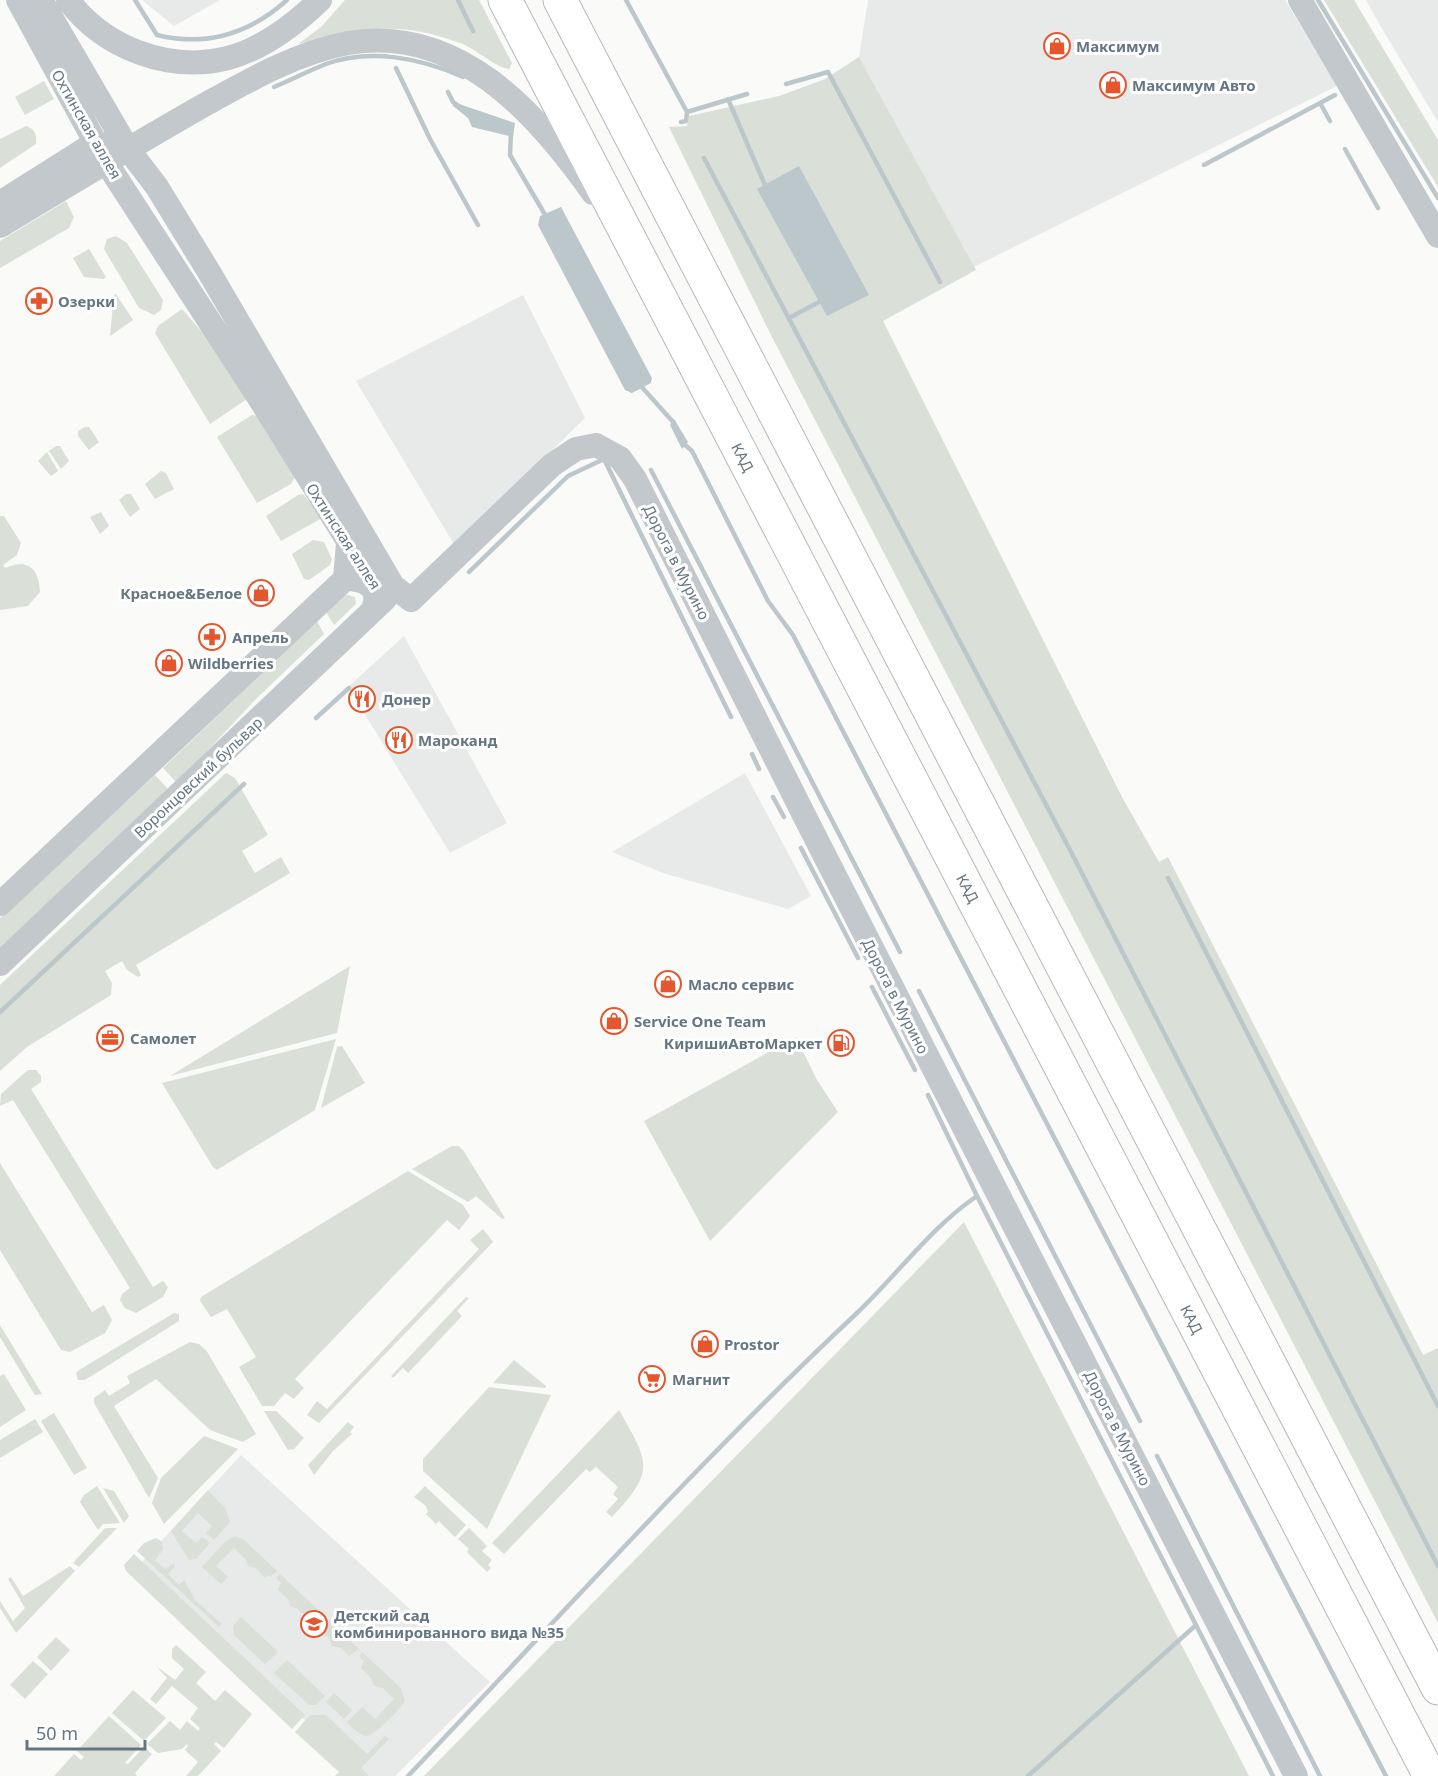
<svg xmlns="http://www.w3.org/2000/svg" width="1438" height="1776" viewBox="0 0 1438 1776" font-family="'Noto Sans',sans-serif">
<rect width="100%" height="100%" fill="#fafaf8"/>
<path fill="#e8e9e9" d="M142,0H220L174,26Z
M868,0H1285L1337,86L974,267L859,57Z
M1366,0H1438V122L1381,27Z
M523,295L585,418L455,546L356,381Z
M404,636L507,823L450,853L348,687Z
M745,773L811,896L788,909L663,873L612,852Z
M241,1455L490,1682L395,1776H365L138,1566Z"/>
<path fill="#dadfd7" d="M345,0H479L512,63L509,69C496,68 475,48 460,43C398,20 360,28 298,44L321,27Z
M1324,0H1354L1438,140V187Z
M859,57L976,270L883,321L1123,799L1159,862L1168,857L1423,1355L1438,1348V1623L770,333L669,127L687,126L689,116L779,96L825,79Z
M44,81L54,99L25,115L15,97Z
M26,126C35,129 37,134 36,144L0,168V139Z
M66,201L74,217L69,228L0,268V241Z
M116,236L127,243L163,300L161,310L154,315L139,308L104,249L107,239Z
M89,249L106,277L104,279L84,277L73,258Z
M116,294L133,320L110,336L114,295Z
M182,309L227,361L247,399L210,424L155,333L158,326Z
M252,415L258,416L295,477L291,484L257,503L217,437Z
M85,427H89L99,442L89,450L78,436V431Z
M56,446H60L69,461L61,469L49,451Z
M47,452L58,471L51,476L38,461Z
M161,471L166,473L174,489L155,499L145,484Z
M126,494H131L140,509L130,517L119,500Z
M303,494L322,518L281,541L266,516L298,495Z
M101,512L109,526L100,534L90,517Z
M0,516H4L21,543L17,555L3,565L5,568C28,558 39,568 40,592L28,606L0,610Z
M313,540L324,542L332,559L330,565L309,580L304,579L292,554Z
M345,594L355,597L356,604L334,625L326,612Z
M317,621L324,634L257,698L177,783L163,768Z
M226,773L235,778L268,835L242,851L255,873L281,857L290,873L136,965L141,975L138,977L127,970L122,961L105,971L112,983L111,995L27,1047L0,1071V985Z
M155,775L169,790L0,948V918Z
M350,966L337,1033L170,1076Z
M796,1037L817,1080L838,1112L710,1241L644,1121Z
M336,1039L315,1110L217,1170L213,1167L162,1083Z
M342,1046L365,1083L321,1108L337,1047Z
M28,1070H36L41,1076V1082L31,1089L153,1287L163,1281L168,1287L163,1297L136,1313L125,1308L120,1300L122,1294L130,1288L13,1100L0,1106L1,1094Z
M452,1146H458L463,1150L505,1218L502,1219L476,1196L468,1202L412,1169Z
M0,1163L92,1312L104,1305L112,1320L105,1333L70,1352L61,1350L0,1250Z
M408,1171L463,1205L470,1216L459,1230L447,1220L295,1379L304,1388L294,1399L285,1393L274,1406H262L239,1367L256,1357L227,1309L211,1317L200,1301L201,1297Z
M964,1222L1249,1776H424Z
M483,1229L493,1242L319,1423L307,1415L317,1401L327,1409L479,1249L470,1240Z
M466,1297L469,1298L457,1311L462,1316L408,1373L403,1368L393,1378L391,1376Z
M174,1313L179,1314V1321L85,1380H78L76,1373L79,1370Z
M0,1325L42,1394L35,1395L33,1392L0,1337Z
M190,1342L199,1344L206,1350L256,1434L243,1442L210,1430L156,1379L114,1406L158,1478L149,1498L94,1403V1398L105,1390L109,1396L130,1383L127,1376Z
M514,1360L546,1386V1388L493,1383Z
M4,1374L26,1410L0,1427V1376Z
M489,1387L551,1395L487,1529L423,1471V1459Z
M619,1410C649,1463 656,1470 612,1517L606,1512L618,1499L613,1494L618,1487L596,1467L590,1472L586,1469L504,1554L492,1543Z
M264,1411H276L304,1438L294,1449L288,1450Z
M54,1413L87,1468L74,1475L41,1421Z
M35,1419L43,1432L0,1458V1440Z
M348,1422L354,1427L350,1432L352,1434L333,1451L314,1475L308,1465Z
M204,1436L238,1449L164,1524L152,1503L161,1478Z
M97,1486L120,1523L103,1524L98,1530L80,1502L84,1495Z
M425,1486L466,1525L455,1537L439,1521L436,1524L426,1514L428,1512L426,1506L414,1497Z
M103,1488L114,1491L129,1516L124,1523Z
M208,1490L225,1508L230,1522L214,1540L206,1533L212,1526L198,1513L182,1531L196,1543L202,1537L210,1543L196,1559L189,1560L171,1531Z
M105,1528H117L79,1567L73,1563Z
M469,1528L487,1546L482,1551L492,1560L488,1565L491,1568L487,1572L467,1552L469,1549L458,1539Z
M235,1536L243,1539L277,1571L270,1577L268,1575L265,1578L256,1568L248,1566L246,1560L234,1548L216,1566L228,1577L221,1584L202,1567L226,1541Z
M156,1538L162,1542L163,1550L155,1560L165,1569L174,1563L175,1567L168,1574L179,1585L184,1580L195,1600L222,1624L219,1627L137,1551L144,1543Z
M134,1554L305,1715L292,1729L126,1571L124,1565Z
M70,1566L75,1571L16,1633L0,1608V1601L13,1621L25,1608L8,1579L11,1577L23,1596Z
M280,1574L318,1610L307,1617L298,1609L290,1606L288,1599L278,1590L281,1583L276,1578Z
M321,1614L359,1649L349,1656L341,1648L332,1646L329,1638L319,1629L322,1622L318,1617Z
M241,1617L278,1652L265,1664L234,1635L233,1626Z
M56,1637L70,1650L51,1671L37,1657Z
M176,1645L206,1672L196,1683L215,1701L225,1690L252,1714L224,1748L216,1742L214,1744L221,1751L198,1776H186L198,1762L185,1750L188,1746L187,1744L182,1749L158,1753L147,1744L170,1721L180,1730L187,1721L198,1731L200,1728L190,1719L198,1708L172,1686L156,1704L150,1699L167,1678L156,1666L175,1680L184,1669L172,1658V1649Z
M362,1652L401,1688L405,1701C400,1709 375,1736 366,1736C359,1735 352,1727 347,1722L362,1707L375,1719L394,1699L383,1688L374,1686L371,1678L361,1668L364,1661L359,1656Z
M287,1660L325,1696L316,1705H309L274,1673Z
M33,1661L48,1674L25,1699L10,1685Z
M133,1690L166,1718L144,1741L112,1713Z
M334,1693L352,1710L344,1719L326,1702Z
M310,1715H326L367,1754L385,1736L389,1739L361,1768L369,1776H335L339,1772L295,1732Z
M109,1716L141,1745L125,1763L128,1764L144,1747L152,1754L135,1773L137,1776H54L74,1754L81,1760L84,1757L77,1751Z"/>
<path fill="#bbc7cb" d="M459,104L515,123L513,137L472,127L468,118L452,105Z
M799,166L869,295L827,316L757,189Z
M561,207L652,378L651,383L632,393L625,390L538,225L540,216Z
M674,419L688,442L682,449L670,425Z"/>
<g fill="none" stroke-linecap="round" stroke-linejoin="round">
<path stroke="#bbc7cb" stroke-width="4.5" d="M135,0L157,35C206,47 249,34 287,0
M458,0L473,31
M626,0L687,112L747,94
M1318,0L1438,198
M396,68L430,139L478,225
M786,84L828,72L940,282
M274,87C291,80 308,71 326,64C370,48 421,58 463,77
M448,92L453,102L462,108
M728,99L765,185
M1320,103L1330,121
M681,122L686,121L687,112
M511,131L510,155L547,218
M1345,149L1378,208
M704,158L1070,850L1438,1566
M1204,165L1335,95
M789,318L819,302
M640,385L674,423
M684,444L692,451L768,601L793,635L1386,1776
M651,470L900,952
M469,572L568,476L604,459L731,717
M316,718L349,688
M752,754L759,769
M773,797L784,817
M801,848L858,958
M1168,878L1438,1406
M872,987L915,1070
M919,991L1140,1421
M0,1012L244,784
M928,1095L977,1196L1273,1776
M1157,1456L1320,1776
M408,1776C556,1621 700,1460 857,1313C898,1274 930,1228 977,1196
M1028,1776L1196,1625"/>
<defs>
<path id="highway" d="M505,0L1430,1776
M560,0L1438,1688"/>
</defs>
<use href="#highway" stroke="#b4b9bd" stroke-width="35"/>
<path stroke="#c3c8cc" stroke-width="24" d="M18,0L106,162L261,401L361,562
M41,0L128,149L157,187L209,272L393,586L411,600
M68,0C104,48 169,73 228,58C262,49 295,24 320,0
M1300,0L1438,236
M0,203L95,143L111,146
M0,226C66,186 132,146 199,108C246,82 295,53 348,43C457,24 536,112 593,193
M345,579C365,579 382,587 373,609
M411,600L552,465L576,449L596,445L620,458L635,479L809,825L1296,1776
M0,904L345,579L348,543
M0,964L385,599L393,586"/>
<use href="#highway" stroke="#fff" stroke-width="33"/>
</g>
<defs>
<symbol id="shop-ring" viewBox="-11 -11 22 22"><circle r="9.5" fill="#fff" stroke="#e4572e" stroke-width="1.5"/><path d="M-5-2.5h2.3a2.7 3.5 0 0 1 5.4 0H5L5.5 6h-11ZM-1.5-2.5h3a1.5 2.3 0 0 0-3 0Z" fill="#e4572e"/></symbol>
<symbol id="pharmacy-ring" viewBox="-11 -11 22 22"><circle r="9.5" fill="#fff" stroke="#e4572e" stroke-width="1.5"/><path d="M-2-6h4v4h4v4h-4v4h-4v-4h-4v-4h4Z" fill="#e4572e"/></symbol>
<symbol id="restaurant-ring" viewBox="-11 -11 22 22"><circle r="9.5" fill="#fff" stroke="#e4572e" stroke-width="1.5"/><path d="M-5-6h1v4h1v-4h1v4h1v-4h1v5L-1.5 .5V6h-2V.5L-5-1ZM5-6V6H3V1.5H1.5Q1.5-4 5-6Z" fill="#e4572e"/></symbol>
<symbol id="office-ring" viewBox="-11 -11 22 22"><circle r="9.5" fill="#fff" stroke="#e4572e" stroke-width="1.5"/><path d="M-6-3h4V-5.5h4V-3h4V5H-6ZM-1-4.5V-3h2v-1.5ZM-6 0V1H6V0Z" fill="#e4572e"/></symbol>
<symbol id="fuel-ring" viewBox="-11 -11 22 22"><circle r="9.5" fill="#fff" stroke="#e4572e" stroke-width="1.5"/><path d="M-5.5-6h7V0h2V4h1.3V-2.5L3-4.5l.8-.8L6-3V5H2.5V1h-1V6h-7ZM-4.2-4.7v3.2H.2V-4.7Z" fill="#e4572e"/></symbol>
<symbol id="supermarket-ring" viewBox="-11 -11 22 22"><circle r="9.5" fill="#fff" stroke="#e4572e" stroke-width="1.5"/><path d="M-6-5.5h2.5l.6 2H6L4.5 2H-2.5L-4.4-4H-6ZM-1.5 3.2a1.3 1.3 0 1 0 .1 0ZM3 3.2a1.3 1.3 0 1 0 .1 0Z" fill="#e4572e"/></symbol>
<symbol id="school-ring" viewBox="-11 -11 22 22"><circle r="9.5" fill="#fff" stroke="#e4572e" stroke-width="1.5"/><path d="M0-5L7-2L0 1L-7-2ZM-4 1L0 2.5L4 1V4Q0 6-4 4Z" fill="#e4572e"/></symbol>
</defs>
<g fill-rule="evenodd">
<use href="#shop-ring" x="1042" y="31" width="30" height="30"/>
<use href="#shop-ring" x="1098" y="70" width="30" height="30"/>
<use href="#pharmacy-ring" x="24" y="286" width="30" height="30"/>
<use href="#shop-ring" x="246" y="578" width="30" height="30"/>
<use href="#pharmacy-ring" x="197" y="622" width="30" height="30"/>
<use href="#shop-ring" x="154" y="648" width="30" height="30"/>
<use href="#restaurant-ring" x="347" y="684" width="30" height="30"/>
<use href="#restaurant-ring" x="384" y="725" width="30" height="30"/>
<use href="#shop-ring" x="653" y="969" width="30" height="30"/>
<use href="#shop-ring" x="599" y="1006" width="30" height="30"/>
<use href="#office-ring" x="95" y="1023" width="30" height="30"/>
<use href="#fuel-ring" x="826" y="1028" width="30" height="30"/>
<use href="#shop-ring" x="690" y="1329" width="30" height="30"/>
<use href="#supermarket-ring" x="637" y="1364" width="30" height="30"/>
<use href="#school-ring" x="299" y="1609" width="30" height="30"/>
</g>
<g text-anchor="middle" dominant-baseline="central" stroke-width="6" stroke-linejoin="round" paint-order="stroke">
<g font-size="15" font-weight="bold" fill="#657683" stroke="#fff" text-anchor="start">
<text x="1076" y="46">Максимум</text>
<text x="1132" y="85">Максимум Авто</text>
<text x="58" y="301">Озерки</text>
<text x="242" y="593" text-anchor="end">Красное&amp;Белое</text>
<text x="232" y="637">Апрель</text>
<text x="188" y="663">Wildberries</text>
<text x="382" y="699">Донер</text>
<text x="418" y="740">Мароканд</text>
<text x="688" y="984">Масло сервис</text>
<text x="634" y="1021">Service One Team</text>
<text x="130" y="1038">Самолет</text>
<text x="822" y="1043" text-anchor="end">КиришиАвтоМаркет</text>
<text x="724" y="1344">Prostor</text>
<text x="672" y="1379">Магнит</text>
<text x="334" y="1615">Детский сад<tspan x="334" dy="17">комбинированного вида №35</tspan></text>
</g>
<g font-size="15" fill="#657683" stroke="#fff">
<text transform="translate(87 124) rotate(60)">Охтинская аллея</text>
<text transform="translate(743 457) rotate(63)">КАД</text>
<text transform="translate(344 536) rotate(57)">Охтинская аллея</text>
<text transform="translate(677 562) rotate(63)">Дорога в Мурино</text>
<text transform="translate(198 777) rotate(-43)">Воронцовский бульвар</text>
<text transform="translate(968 888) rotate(62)">КАД</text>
<text transform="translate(896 996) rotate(63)">Дорога в Мурино</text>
<text transform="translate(1192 1319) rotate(63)">КАД</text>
<text transform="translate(1118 1428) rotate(63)">Дорога в Мурино</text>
</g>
</g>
<path d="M27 1740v9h118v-9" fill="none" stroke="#657683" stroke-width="3"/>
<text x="36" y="1740" font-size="18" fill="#657683" stroke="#ffffff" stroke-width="4.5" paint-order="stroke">50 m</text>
</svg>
